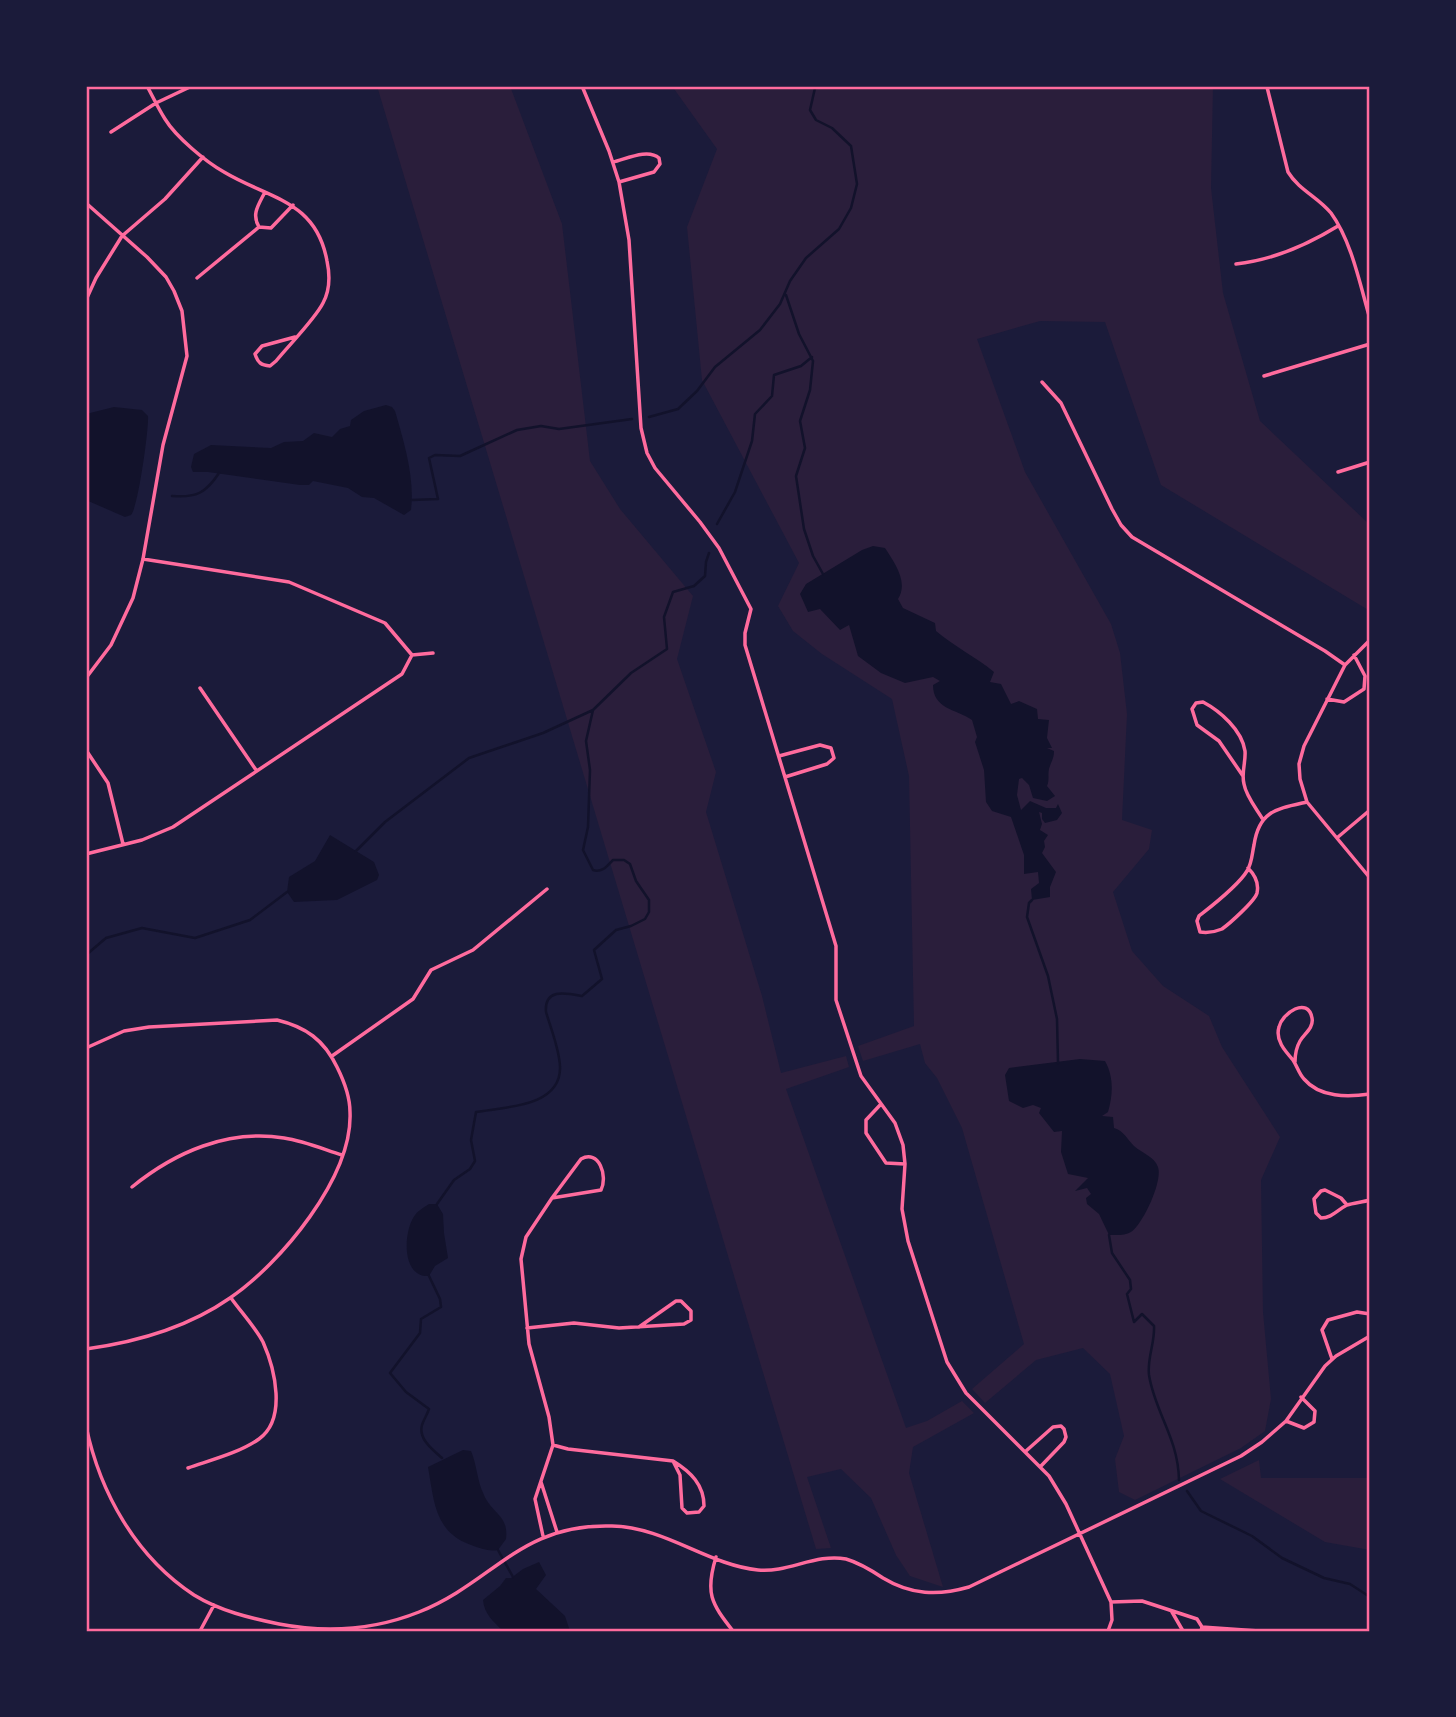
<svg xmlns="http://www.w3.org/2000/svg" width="1456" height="1717" viewBox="0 0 1456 1717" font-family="'IBM Plex Serif',serif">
<rect width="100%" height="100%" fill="#1b1b3a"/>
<path fill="#2a1e3b" d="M377,86H510L562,224L590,461L620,509L693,596L677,659L716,772L706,812L762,996L781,1073L846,1056L849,1067L786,1089L906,1428L927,1421L962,1401L974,1413L913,1447L909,1473L943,1587L910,1576L896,1555L871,1498L841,1469L807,1477L831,1548L816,1549Z
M672,86H1213L1211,188L1223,293L1260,421L1370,525V611L1161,485L1105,322L1040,321L977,339L1025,472L1111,624L1120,653L1127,714L1122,820L1152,830L1149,849L1113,892L1132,951L1163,986L1209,1016L1222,1047L1280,1137L1261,1180L1263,1312L1271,1399L1265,1431L1241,1448L1135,1500L1119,1492L1115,1459L1124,1436L1110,1374L1083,1348L1036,1360L985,1403L972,1389L1024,1344L962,1128L937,1078L925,1063L920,1044L863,1061L858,1046L914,1026L909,776L892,699L822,654L793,631L778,606L799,563L702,380L687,227L717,149Z
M1259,1460L1261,1478H1370V1550L1325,1542L1220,1479Z"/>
<path fill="#12122b" d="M386,405L392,407L395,411C404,442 415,478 411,510L404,515L374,498L362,497L348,488L313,481L309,485H300L208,472H193L191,467L194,454L211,445L271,448L284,442L303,441L314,433L332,437L340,429L350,426L351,420L364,411Z
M114,407L142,410L148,416C149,429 138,508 131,515C129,516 127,516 125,517L86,500V414Z
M873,546L885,548C894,562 909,582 898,599L903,608L935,623L936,631C955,647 976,657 994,672L990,682L1001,684L1011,704L1019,701L1037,709L1038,719L1049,720L1047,738L1052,748H1047L1054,751C1054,758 1052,760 1050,766C1047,772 1050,780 1047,786L1055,796L1047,801L1033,798L1029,785L1022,778L1019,779L1017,795L1021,810L1030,801L1046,808H1056L1058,804L1062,813L1057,820L1045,823L1042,819V813L1039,812L1042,824L1040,830L1048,835L1044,841L1045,847L1042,853L1056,872L1050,887V897L1032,900L1031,889L1039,883L1038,872L1024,874V855L1011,817L992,811L986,802L984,770L975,742L977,737L972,720C956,709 933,709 933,685L940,681L933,677L905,683L881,673L858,656L849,625L840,630L820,609L808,612L800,594L806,584L862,550Z
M330,835L374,862L379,875L377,880L337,900L294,902L287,892L289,877L315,861Z
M1080,1059L1105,1061C1114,1077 1113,1095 1108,1112L1102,1116L1113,1117L1114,1128C1124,1131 1127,1139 1134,1146C1143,1154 1154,1156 1158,1167C1163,1181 1143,1224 1131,1232C1125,1236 1116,1235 1109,1235L1099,1214L1087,1204L1086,1198L1091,1194L1087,1188L1075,1191L1088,1178L1068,1174L1061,1152L1062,1131L1054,1132L1039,1113L1041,1108L1033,1105L1023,1108L1009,1101L1005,1075L1009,1068Z
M429,1204H437L443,1214L444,1233L448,1258L435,1266L429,1276C401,1278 403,1231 415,1215C418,1211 424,1207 429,1204Z
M463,1450L471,1451C477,1465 477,1481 484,1495C492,1514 509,1515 506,1539L498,1550C489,1552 480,1548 471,1545C434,1532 434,1500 428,1467Z
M539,1562L546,1575L536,1589L565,1616L570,1631H503C494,1622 484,1614 483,1600L500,1586L506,1578H511L523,1569Z"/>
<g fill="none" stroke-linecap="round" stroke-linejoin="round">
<path stroke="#12122b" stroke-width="2.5" d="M786,295L799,334L813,361L810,390L800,421L805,448L796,476L804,529L813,556L823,574
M649,417L678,409L697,391L715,367L760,330L780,304L790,281L806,258L839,229L851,208L857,184L851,146L832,128L816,120L810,110L815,88L843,86
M172,496C196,498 206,493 219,473
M412,500L438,499L429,458L435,455L460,456L517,430L541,426L559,429L632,419
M717,524L735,492L752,441L755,414L772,396L774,375L801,366L812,357
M356,851L385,822L469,758L543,733L593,710L631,673L667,649L664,617L673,592L694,586L705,576L706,562L709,553
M1032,900L1029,903L1027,917L1048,976L1057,1019L1058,1063
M86,955L106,938L142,928L195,938L250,920L287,892
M437,1204L454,1180L470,1169L475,1161L471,1140L476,1112C505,1107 562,1107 560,1066C559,1048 551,1029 546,1012C544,988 566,993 582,996L602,979L594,950L616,930L631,926L645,919L649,912V900L636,881L630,864L624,860H613C607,866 602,873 593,870L583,850L588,827L590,770L586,741L593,710
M1109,1235L1112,1253L1130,1280L1131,1289L1127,1294L1134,1322L1142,1314L1154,1326C1155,1343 1147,1358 1149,1375C1155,1413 1178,1437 1179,1480
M429,1276L440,1299L441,1307L421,1319L420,1333L390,1373L406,1392L429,1409C427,1415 424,1419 422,1425C418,1439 433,1450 442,1458
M1187,1491L1201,1511L1252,1536L1282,1558L1324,1578L1350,1584L1370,1597
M498,1550L513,1577"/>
<path stroke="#ff6b9d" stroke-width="3.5" d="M147,86C153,97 158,108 165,119C176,137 206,162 224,172C269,199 316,200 327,261C330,275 330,290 323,303C315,319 289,345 276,361L270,366C261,365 258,363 255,354L262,346L295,337
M582,86L609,151L619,182L629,240L641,428L647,453L655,468L700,522L719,548L751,609L745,633V645L836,946V1000L861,1076L895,1123L903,1145L905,1164L902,1209L908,1241L947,1362L966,1393L1049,1476L1066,1504L1111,1602L1112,1620L1108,1631
M1267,87L1288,172C1299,190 1318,197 1331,213C1352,242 1360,285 1370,319
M111,132L156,103L192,86
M613,162C626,159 648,148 659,158L660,164L654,172L619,182
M86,203L147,257L166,277L174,291L182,311L187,356L163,445L143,559L133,598L111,645L86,678
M259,227C251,214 259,204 265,192
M1236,264C1273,260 1307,245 1338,226
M197,278L259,227L271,228L293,205
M86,300L96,278L122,236L165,199L203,157
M1264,376L1370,344
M1042,382L1061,403L1112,509L1121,525L1132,537L1325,651L1345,665
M1338,472L1370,462
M143,559L289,582L385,623L412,655
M1370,640L1345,665L1304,746L1299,764L1300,779L1307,802L1370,878
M200,688L256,770
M1327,699L1344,702L1364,689L1365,676L1354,655
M86,750L108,783L123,844
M779,756L820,745L831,748L834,758L827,764L785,777
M1243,776L1219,741L1197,725L1192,709L1196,703L1203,702C1220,711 1242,730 1245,751C1246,762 1241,773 1244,784C1246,796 1256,808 1262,818
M1338,837L1370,810
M86,854L142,840L173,827L402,674L412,655L433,653
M1248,868C1255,875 1259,884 1257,893C1255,901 1229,924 1222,929C1215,932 1207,933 1200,932L1197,921L1199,916C1213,905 1238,886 1247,871C1252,863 1252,854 1254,845C1259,811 1276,809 1307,802
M86,1048L124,1031L149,1027L277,1020C306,1027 324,1040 337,1067C344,1081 350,1097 350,1112C353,1177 280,1264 230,1298C187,1328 137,1342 86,1349
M332,1056L413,999L431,970L473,950L547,889
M1295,1062C1295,1055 1296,1048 1300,1041C1304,1034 1314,1028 1312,1018C1308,996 1282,1013 1279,1027C1275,1040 1285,1051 1293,1060C1297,1066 1299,1074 1304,1079C1320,1098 1348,1097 1370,1094
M881,1104L866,1120V1133L886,1163L905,1164
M132,1187C175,1152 228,1129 284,1138C304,1141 323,1149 342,1155
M1347,1205L1341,1198L1325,1190L1321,1191L1314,1199L1316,1213L1321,1218C1332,1218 1337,1210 1347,1205C1354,1203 1363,1202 1370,1200
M527,1328L574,1323L619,1328L684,1324L691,1320V1311L681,1301H676L639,1327
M1332,1359L1322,1330L1328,1320L1357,1312L1370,1314
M1286,1421L1304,1428L1314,1422L1315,1411L1301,1397
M86,1426C100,1493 136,1557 194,1595C220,1611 250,1618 279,1624C326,1633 374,1630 419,1612C494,1582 520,1523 612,1526C665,1527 708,1565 758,1570C788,1573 816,1553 846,1559C860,1563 871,1570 883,1578C911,1595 938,1596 969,1587L1241,1456L1262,1442L1286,1421L1325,1366L1336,1356L1370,1336
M553,1445L568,1449L673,1461C691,1472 704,1485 704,1506L699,1512L687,1513L682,1508L680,1475L673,1461
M1026,1451L1053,1427L1061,1426L1064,1429L1066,1437L1064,1442L1041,1466
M188,1468C211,1460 239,1453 259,1439C287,1419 275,1369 263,1342C255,1327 241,1312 231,1298
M541,1482L557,1532
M543,1536L535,1499L553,1445L549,1417L529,1344L521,1259L526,1237L552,1198L601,1190C608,1176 599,1149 581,1159L552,1198
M716,1557C705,1593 711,1603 733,1631
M1111,1602L1142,1601L1197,1619L1202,1627L1201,1631
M1172,1612L1183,1631
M1202,1627L1259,1631
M200,1631L214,1605"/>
</g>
<rect width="1456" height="1717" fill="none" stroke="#1b1b3a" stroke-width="175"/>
<rect x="88" y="88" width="1280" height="1542" fill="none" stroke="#ff6b9d" stroke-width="2.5"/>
</svg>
